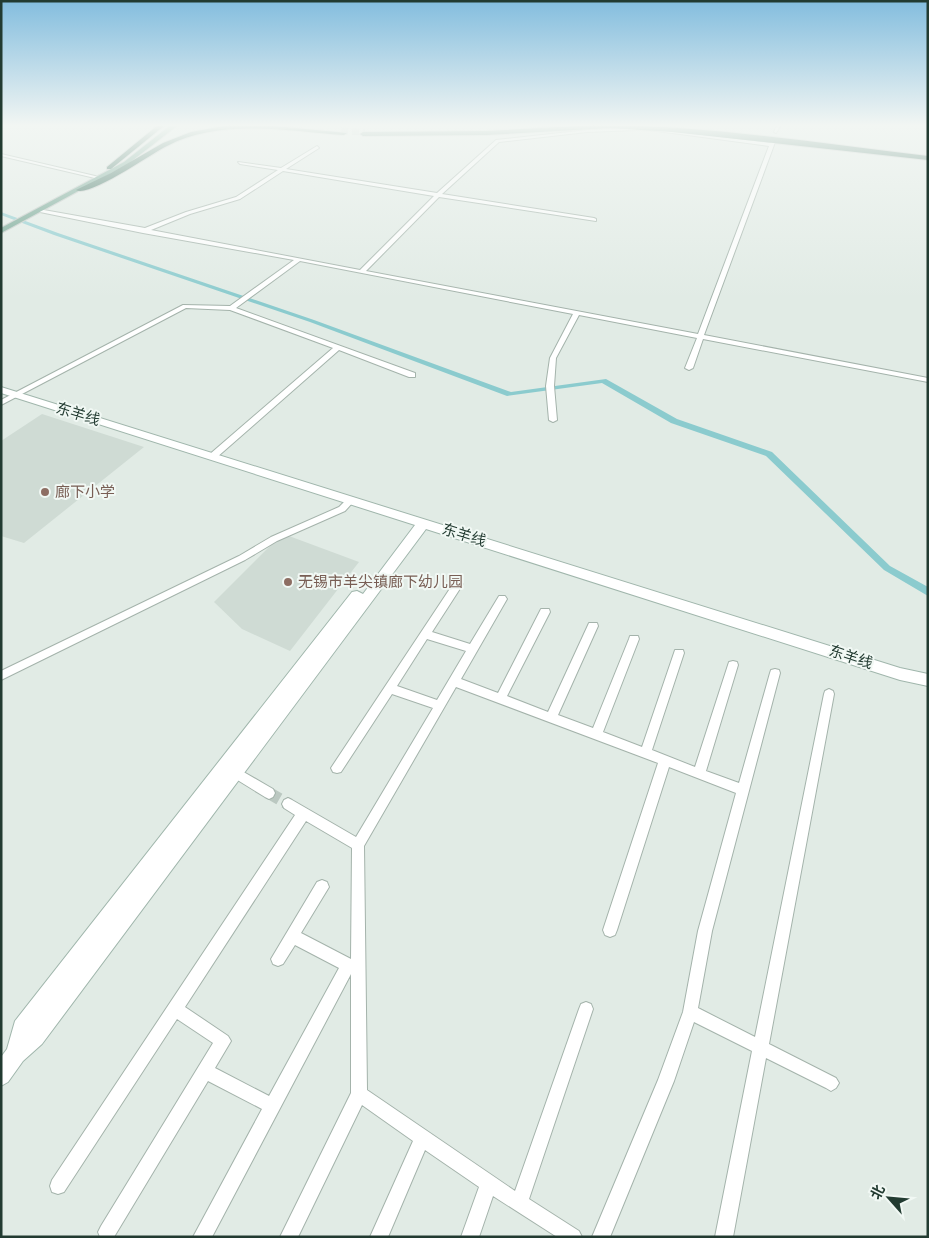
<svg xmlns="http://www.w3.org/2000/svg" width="929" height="1238" viewBox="0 0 929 1238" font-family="'Work Sans','Noto Sans SC',sans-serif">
<rect width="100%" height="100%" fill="#e1ebe5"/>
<path fill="#cfdbd4" d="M42,414L144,447L24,543L1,536V441Z
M289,536L359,562L290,651L242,629L214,602L273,543Z"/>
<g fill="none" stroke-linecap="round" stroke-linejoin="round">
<path fill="#8bcbce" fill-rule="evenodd" d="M1,212L58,233L314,320L511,392L606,379L677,419L772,452L890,566L928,587V596L884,570L766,456L671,423L602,383L507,396L310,322L54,235L1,215Z"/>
<path stroke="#bbc8c1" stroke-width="12" stroke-dasharray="12 6" stroke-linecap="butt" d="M269,793L288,804"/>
<path stroke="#bbc8c1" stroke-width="7" stroke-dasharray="7 4" stroke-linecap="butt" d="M341,131L365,132"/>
<defs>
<path id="street" d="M777,125H781L776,133L774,132Z
M635,128L636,130L587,132L499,142L442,194L594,218L596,219V221L439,197L366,271L698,334L769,146L650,130L652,129L770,143L773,141L775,142L774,145L704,335L928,378V382L703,339L693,368L689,370L685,368L697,338L579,315L556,358L554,386L557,420L553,422L549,420L546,386L550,358L573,314L300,261L236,308L415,373V377H409L339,350L216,458H210V454L333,348L230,310L186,308L1,405V400L183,305L230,306L294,260L143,233L40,212L38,209L145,228L186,212L236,197L278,170L240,164L238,162L281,168L317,146L319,148L286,169L437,193L496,140L587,130ZM283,171L434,196L360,270L151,230L190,214L240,199Z
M1,154L95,176L97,177L95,178L1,156Z
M351,497L355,500L345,511L277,541L245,560L1,680V671L239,556L271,537L339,507L348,498Z
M458,580L463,584L432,632L470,644L499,596H505L507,599L461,679L498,693L541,609H549L550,612L507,696L548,712L589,623H597L598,626L558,715L593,728L629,639L630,636H638L639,639L603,732L642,747L674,653L675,650H683L684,653L652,750L695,767L728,665L729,662L733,661L737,662L738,665L706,771L739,783L770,673L771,670L775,669L779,670L780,673L712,931L698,1008L755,1037L824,694L825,691L829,689L833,691L834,694L769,1044L836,1078L839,1083L836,1088L831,1091L826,1088L766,1058L733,1237H715L752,1051L694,1022L674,1081L610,1237H592L658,1080L683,1012L698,931L736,793L669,767L617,930L615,935L610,937L605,935L603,930L658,763L456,687L364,846L367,1090L515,1191L579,1009L581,1004L586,1002L591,1004L593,1009L529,1199L579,1231L582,1237H557L493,1196L479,1237H461L479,1187L425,1150L388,1237H370L413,1141L362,1105L298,1237H280L351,1093V974L212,1237H193L262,1109L208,1081L114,1237H100L98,1232L101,1226L213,1043L177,1019L64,1192L58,1194L52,1192L50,1186L52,1180L295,815L284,808L282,804L284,800L288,798L292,800L356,837L433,708L392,694L341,772L337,773L333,772L331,768L455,581ZM427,639L466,651L437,700L397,686ZM306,821L352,848L351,959L301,933L329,887L327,882L322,880L317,882L271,959L273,964L278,966L283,964L295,945L339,968L269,1096L215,1068L231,1041L228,1036L185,1007Z
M235,767L273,789L275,793L273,797L269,799L265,797L231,776L229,772L231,768Z"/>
<path id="secondary" d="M1,387L900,668L928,674V686L900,680L426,529L42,1044L23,1061L8,1082L1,1086V1057L7,1049L15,1021L352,592L357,591L363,594L415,525L1,393Z"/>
<path id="primary" d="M171,125H178L128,164L1,233V228L124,162Z"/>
<path id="highway" d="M158,125H165L111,169H107V167Z
M229,125L274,126L347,133L344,135C287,131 220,118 167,146C152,153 89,198 76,190L111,173L163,143L191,132Z
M594,125C705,125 817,143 928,156V160L672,132L610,128L486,135L363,136L360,134L363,132L486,131Z"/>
</defs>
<use href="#street" stroke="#a4b3ab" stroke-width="2"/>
<use href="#secondary" stroke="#a0b6ac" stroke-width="2"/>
<use href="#primary" stroke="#c1c8c5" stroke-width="2"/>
<use href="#highway" stroke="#c1c8c5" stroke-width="2"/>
<use href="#street" fill="#fff" fill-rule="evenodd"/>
<use href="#secondary" fill="#fff" fill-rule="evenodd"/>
<use href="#primary" fill="#689e8a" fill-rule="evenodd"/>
<use href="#highway" fill="#2f6654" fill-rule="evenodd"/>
</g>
<linearGradient id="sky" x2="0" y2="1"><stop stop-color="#83bdde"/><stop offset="0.42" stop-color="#f2f6f3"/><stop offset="1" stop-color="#f2f6f3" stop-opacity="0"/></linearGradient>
<rect width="929" height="298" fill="url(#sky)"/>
<g fill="#8d6e63" stroke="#f1f8f4" stroke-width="2">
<circle cx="45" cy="492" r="5"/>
<circle cx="288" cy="582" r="5"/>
</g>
<g text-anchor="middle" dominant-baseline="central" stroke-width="4" stroke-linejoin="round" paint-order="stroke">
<g font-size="15" fill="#223b31" stroke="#f1f8f4">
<text transform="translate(78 414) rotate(17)">东羊线</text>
<text transform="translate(464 535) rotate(17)">东羊线</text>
<text transform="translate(851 657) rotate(18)">东羊线</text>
</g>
<g font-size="15" fill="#785e54" stroke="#f1f8f4" text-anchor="start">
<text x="55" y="492">廊下小学</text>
<text x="298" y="582">无锡市羊尖镇廊下幼儿园</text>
</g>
</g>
<rect width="929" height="1238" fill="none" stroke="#223b31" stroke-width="5"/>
<g transform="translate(889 1198) rotate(297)" stroke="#f1f8f4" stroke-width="4" paint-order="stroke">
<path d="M0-4L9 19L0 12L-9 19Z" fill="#223b31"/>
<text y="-8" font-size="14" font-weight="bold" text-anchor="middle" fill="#223b31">北</text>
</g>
</svg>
